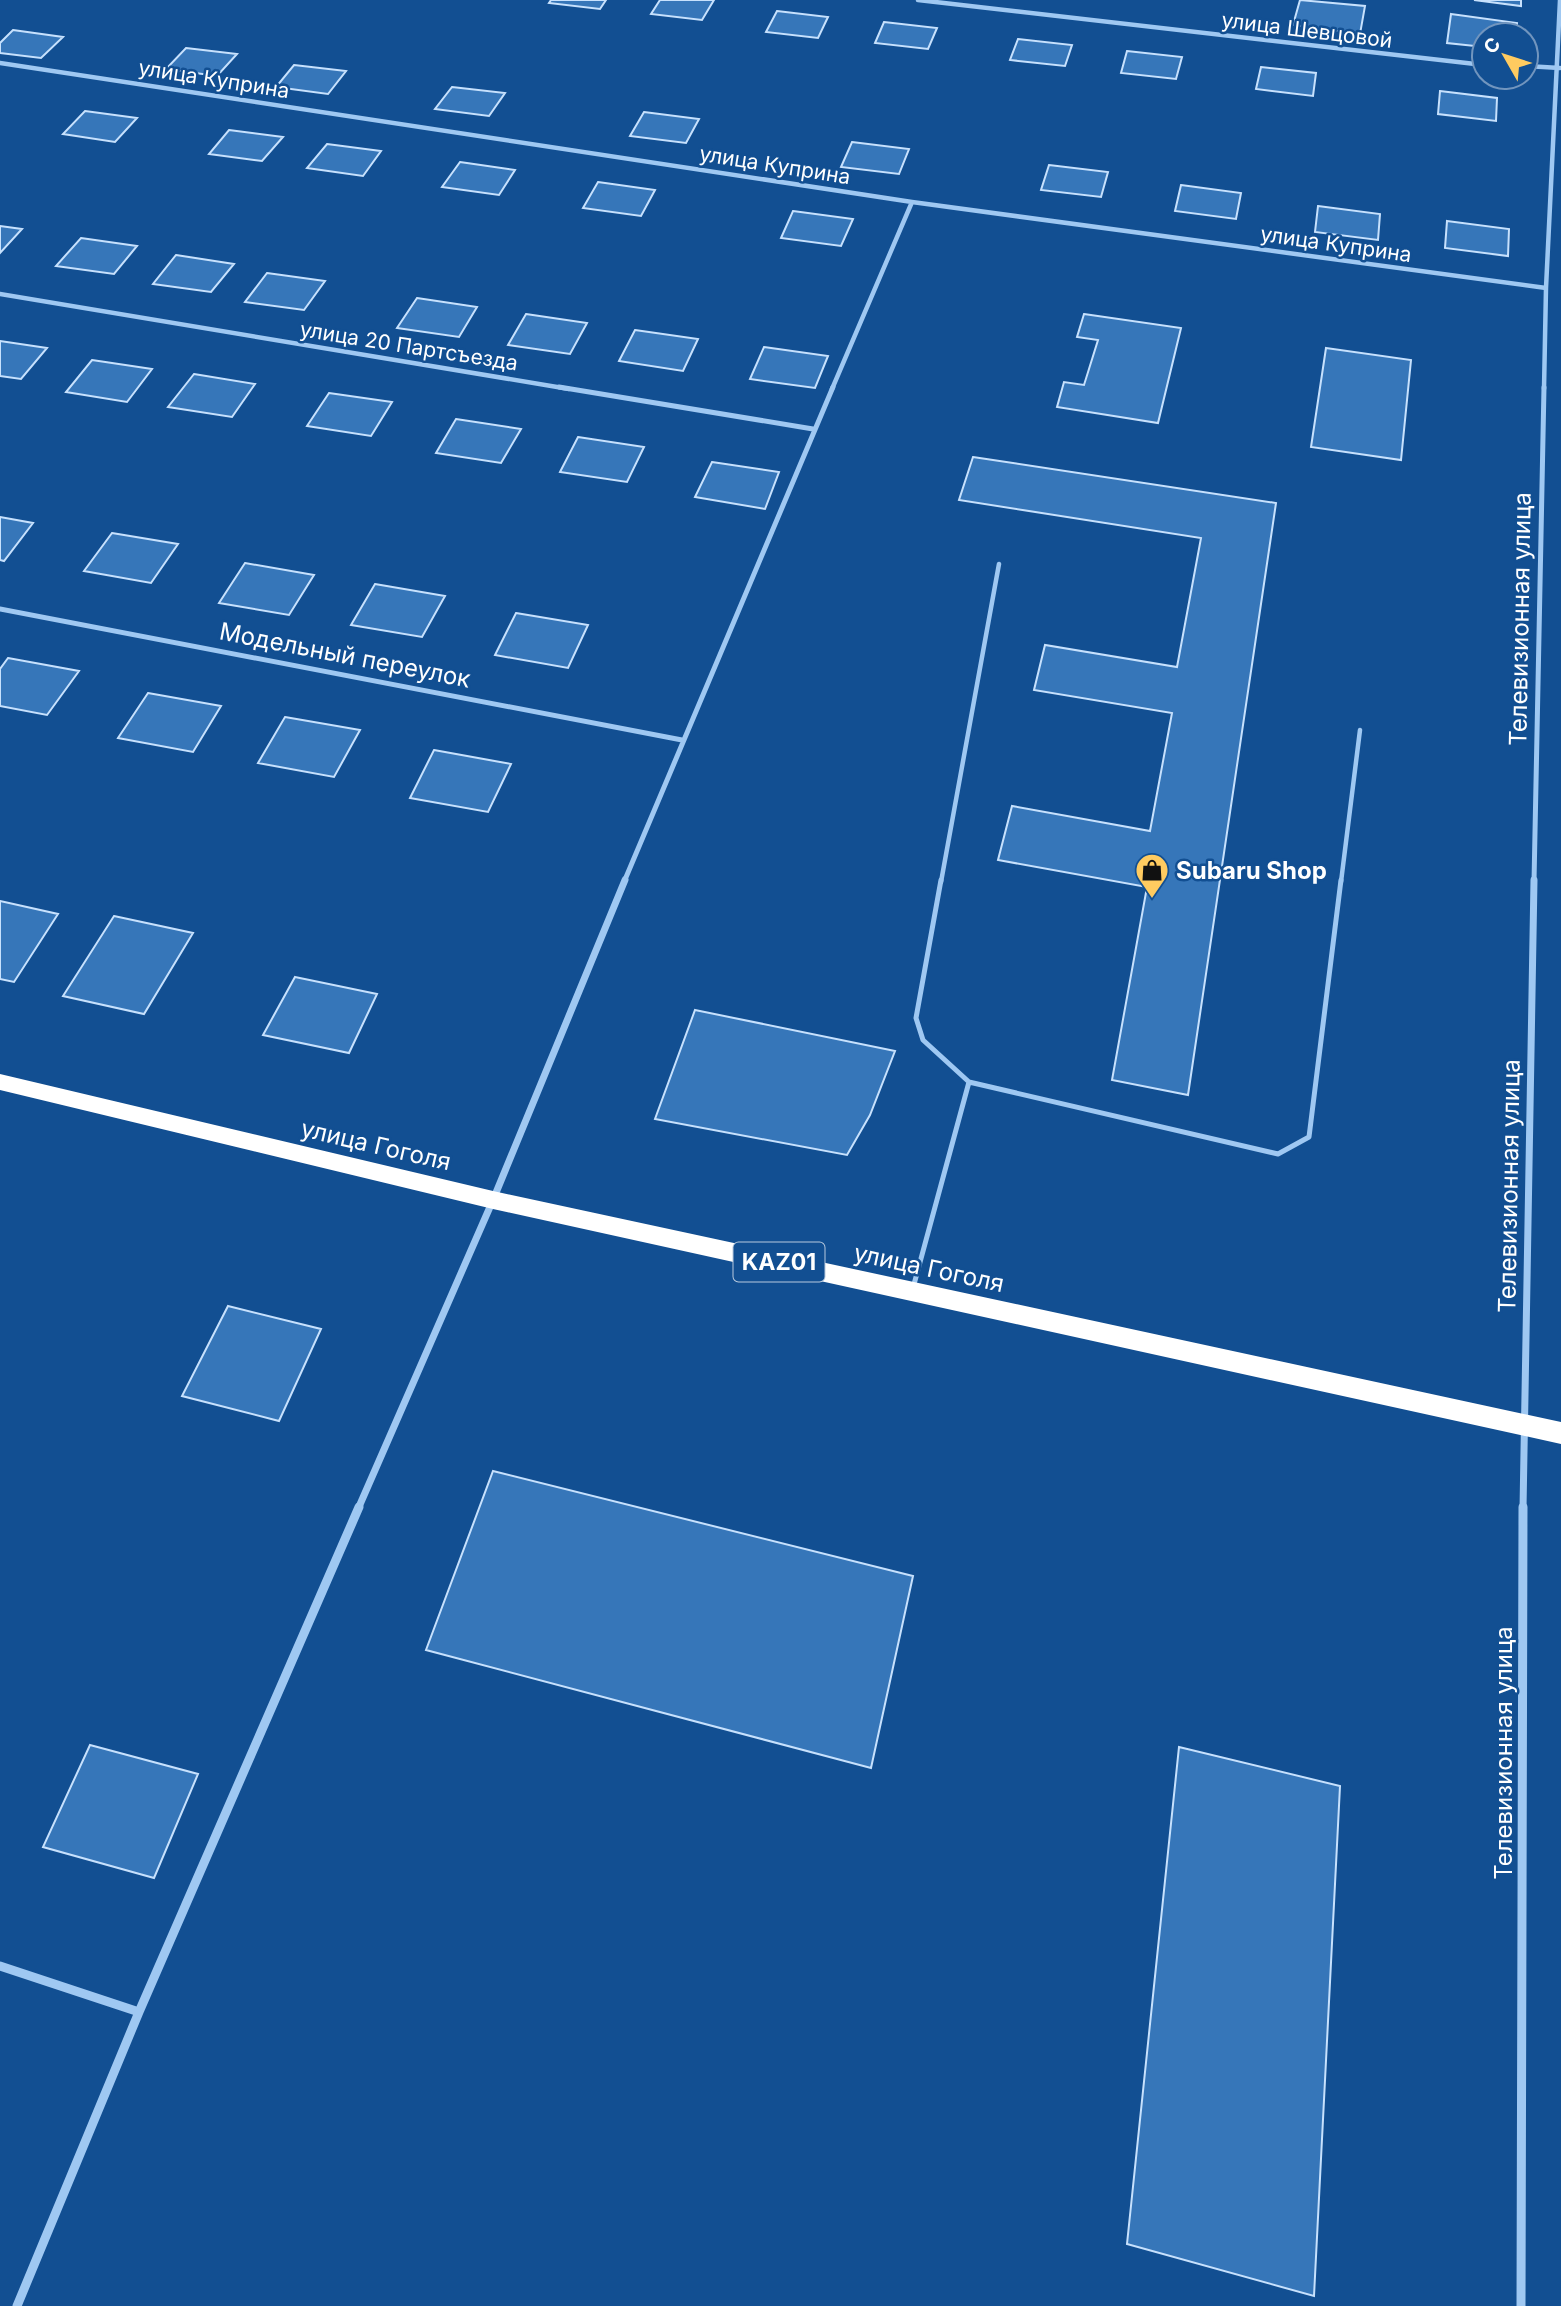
<svg xmlns="http://www.w3.org/2000/svg" width="1561" height="2306" viewBox="0 0 1561 2306" font-family="Inter,sans-serif">
<rect width="100%" height="100%" fill="#124f92"/>
<path fill="#3676b9" stroke="#c7e1fd" stroke-width="2" d="M551,0H606L600,9L549,3Z
M660,0H714L702,20L651,14Z
M1300,0L1365,6L1360,34L1293,25Z
M1474,0H1521V6Z
M777,11L828,17L818,38L766,32Z
M1451,14L1517,23L1516,35H1484V47L1447,43Z
M884,22L937,28L928,49L875,43Z
M13,30L63,37L41,58L0,53V43Z
M1018,39L1072,45L1065,66L1010,60Z
M186,48L237,54L217,76L166,69Z
M1127,51L1182,57L1176,79L1121,73Z
M294,65L346,71L328,94L276,87Z
M1261,67L1316,73L1313,96L1256,89Z
M452,87L505,93L489,116L435,109Z
M1440,91L1497,98L1496,121L1438,114Z
M85,111L137,118L115,142L63,134Z
M644,112L699,119L686,143L630,136Z
M229,130L283,137L262,161L209,154Z
M852,142L909,149L899,174L841,167Z
M327,144L381,151L363,176L307,168Z
M460,162L515,170L499,195L442,187Z
M1049,165L1108,172L1101,197L1041,190Z
M598,182L655,190L641,216L583,208Z
M1181,185L1241,193L1236,219L1175,211Z
M1318,206L1380,214L1378,240L1315,232Z
M793,211L853,219L841,246L781,238Z
M1447,221L1509,229L1508,256L1445,248Z
M0,226L22,229L0,253Z
M81,238L137,246L114,274L56,266Z
M176,255L234,264L211,292L153,284Z
M267,273L325,281L304,310L245,302Z
M417,298L477,307L459,337L397,328Z
M526,314L587,323L570,354L508,345Z
M1084,314L1181,328L1158,423L1057,407L1064,382L1084,385L1098,340L1077,337Z
M635,330L698,339L683,371L619,361Z
M0,341L47,348L21,379L0,376Z
M764,347L828,356L815,388L750,379Z
M1326,348L1411,360L1401,460L1311,447Z
M92,360L152,369L127,402L66,392Z
M194,374L255,384L232,417L168,407Z
M329,393L392,402L371,436L307,426Z
M456,419L521,429L501,463L436,453Z
M578,437L644,447L627,482L560,472Z
M973,457L1276,503L1188,1095L1112,1080L1147,887L998,860L1012,806L1150,831L1172,713L1034,690L1045,645L1177,667L1201,538L959,500Z
M712,462L779,472L765,509L695,497Z
M0,517L33,523L4,561L0,560Z
M112,533L178,544L151,583L84,571Z
M245,563L314,575L289,615L219,603Z
M375,584L445,596L422,637L351,625Z
M516,613L588,625L568,668L495,655Z
M8,658L79,671L47,715L0,706V669Z
M148,693L221,706L193,752L118,738Z
M285,717L360,730L334,777L258,763Z
M434,750L511,764L488,812L410,798Z
M0,901L58,914L14,982L0,979Z
M114,916L193,933L144,1014L63,996Z
M295,977L377,994L349,1053L263,1035Z
M695,1010L895,1051L870,1115L847,1155L655,1119Z
M228,1306L321,1329L279,1421L182,1396Z
M493,1471L913,1576L871,1768L426,1650Z
M90,1745L198,1774L154,1878L43,1847Z
M1179,1747L1340,1786L1314,2296L1127,2244Z"/>
<g fill="none" stroke-linecap="round" stroke-linejoin="round">
<path stroke="#9fc8f2" stroke-width="4.5" d="M941,882L999,564
M1341,882L1360,730"/>
<path stroke="#9fc8f2" stroke-width="5" d="M969,1082L1278,1154L1309,1137L1341,880
M913,1288L969,1082L923,1040L916,1018L941,880"/>
<path stroke="#9fc8f2" stroke-width="4.5" d="M918,0L1484,65
M0,63L912,202L1546,288
M1526,66L1560,68
M0,294L569,389
M832,389L912,202
M1544,389L1546,288L1560,0"/>
<path stroke="#9fc8f2" stroke-width="5" d="M559,387L813,429
M0,609L682,740
M624,882L833,387
M1534,882L1544,387"/>
<path stroke="#9fc8f2" stroke-width="7" d="M358,1509L493,1200L625,880
M1523,1509L1534,880"/>
<path stroke="#9fc8f2" stroke-width="9" d="M0,1966L139,2012
M17,2306L139,2012L359,1507
M1521,2306L1523,1507"/>
<path fill="#fff" fill-rule="evenodd" d="M0,1074L493,1191L1561,1422V1444L493,1209L0,1090Z"/>
</g>
<defs>
<symbol id="shop-pin" viewBox="-11 -11 22 30"><path d="M0 17L-7.5 6A9.5 9.5 0 1 1 7.5 6Z" fill="#ffcb60" stroke="#124f92"/><path d="M-5-2.5h2.3a2.7 3.5 0 0 1 5.4 0H5L5.5 6h-11ZM-1.5-2.5h3a1.5 2.3 0 0 0-3 0Z" fill="#111"/></symbol>
</defs>
<g fill-rule="evenodd">
<use href="#shop-pin" x="1133" y="851" width="38" height="52"/>
</g>
<g text-anchor="middle" dominant-baseline="central" stroke-width="5" stroke-linejoin="round" paint-order="stroke">
<g font-size="21" fill="#fff" stroke="#124f92">
<text transform="translate(1307 30) rotate(7)">улица Шевцовой</text>
<text transform="translate(214 79) rotate(9)">улица Куприна</text>
<text transform="translate(775 165) rotate(9)">улица Куприна</text>
<text transform="translate(1336 244) rotate(8)">улица Куприна</text>
<text transform="translate(409 346) rotate(9)">улица 20 Партсъезда</text>
</g>
<rect fill="#124f92" stroke="#b8cade" stroke-width="2" x="733.5" y="1242.5" width="91" height="39" rx="5"/>
<g font-size="23" font-weight="bold" fill="#fff">
<text x="779" y="1262">KАZ01</text>
</g>
<g font-size="24" fill="#fff" stroke="#124f92">
<text transform="translate(1520 619) rotate(-89)">Телевизионная улица</text>
<text transform="translate(345 655) rotate(11)">Модельный переулок</text>
<text transform="translate(376 1145) rotate(13)">улица Гоголя</text>
<text transform="translate(1509 1186) rotate(-89)">Телевизионная улица</text>
<text transform="translate(929 1268) rotate(12)">улица Гоголя</text>
<text transform="translate(1503 1753) rotate(-90)">Телевизионная улица</text>
</g>
<g font-size="24" font-weight="bold" fill="#fff" stroke="#124f92" text-anchor="start">
<text x="1176" y="870">Subaru Shop</text>
</g>
</g>
<g transform="translate(1505 56) rotate(309)"><circle r="33" fill="#124f92" stroke="#7195be" stroke-width="2"/>
<path d="M0-5L12 26L0 18L-12 26Z" fill="#ffcb60"/>
<text y="-10" font-size="19" font-weight="bold" text-anchor="middle" fill="#ffffff">С</text>
</g>
</svg>
